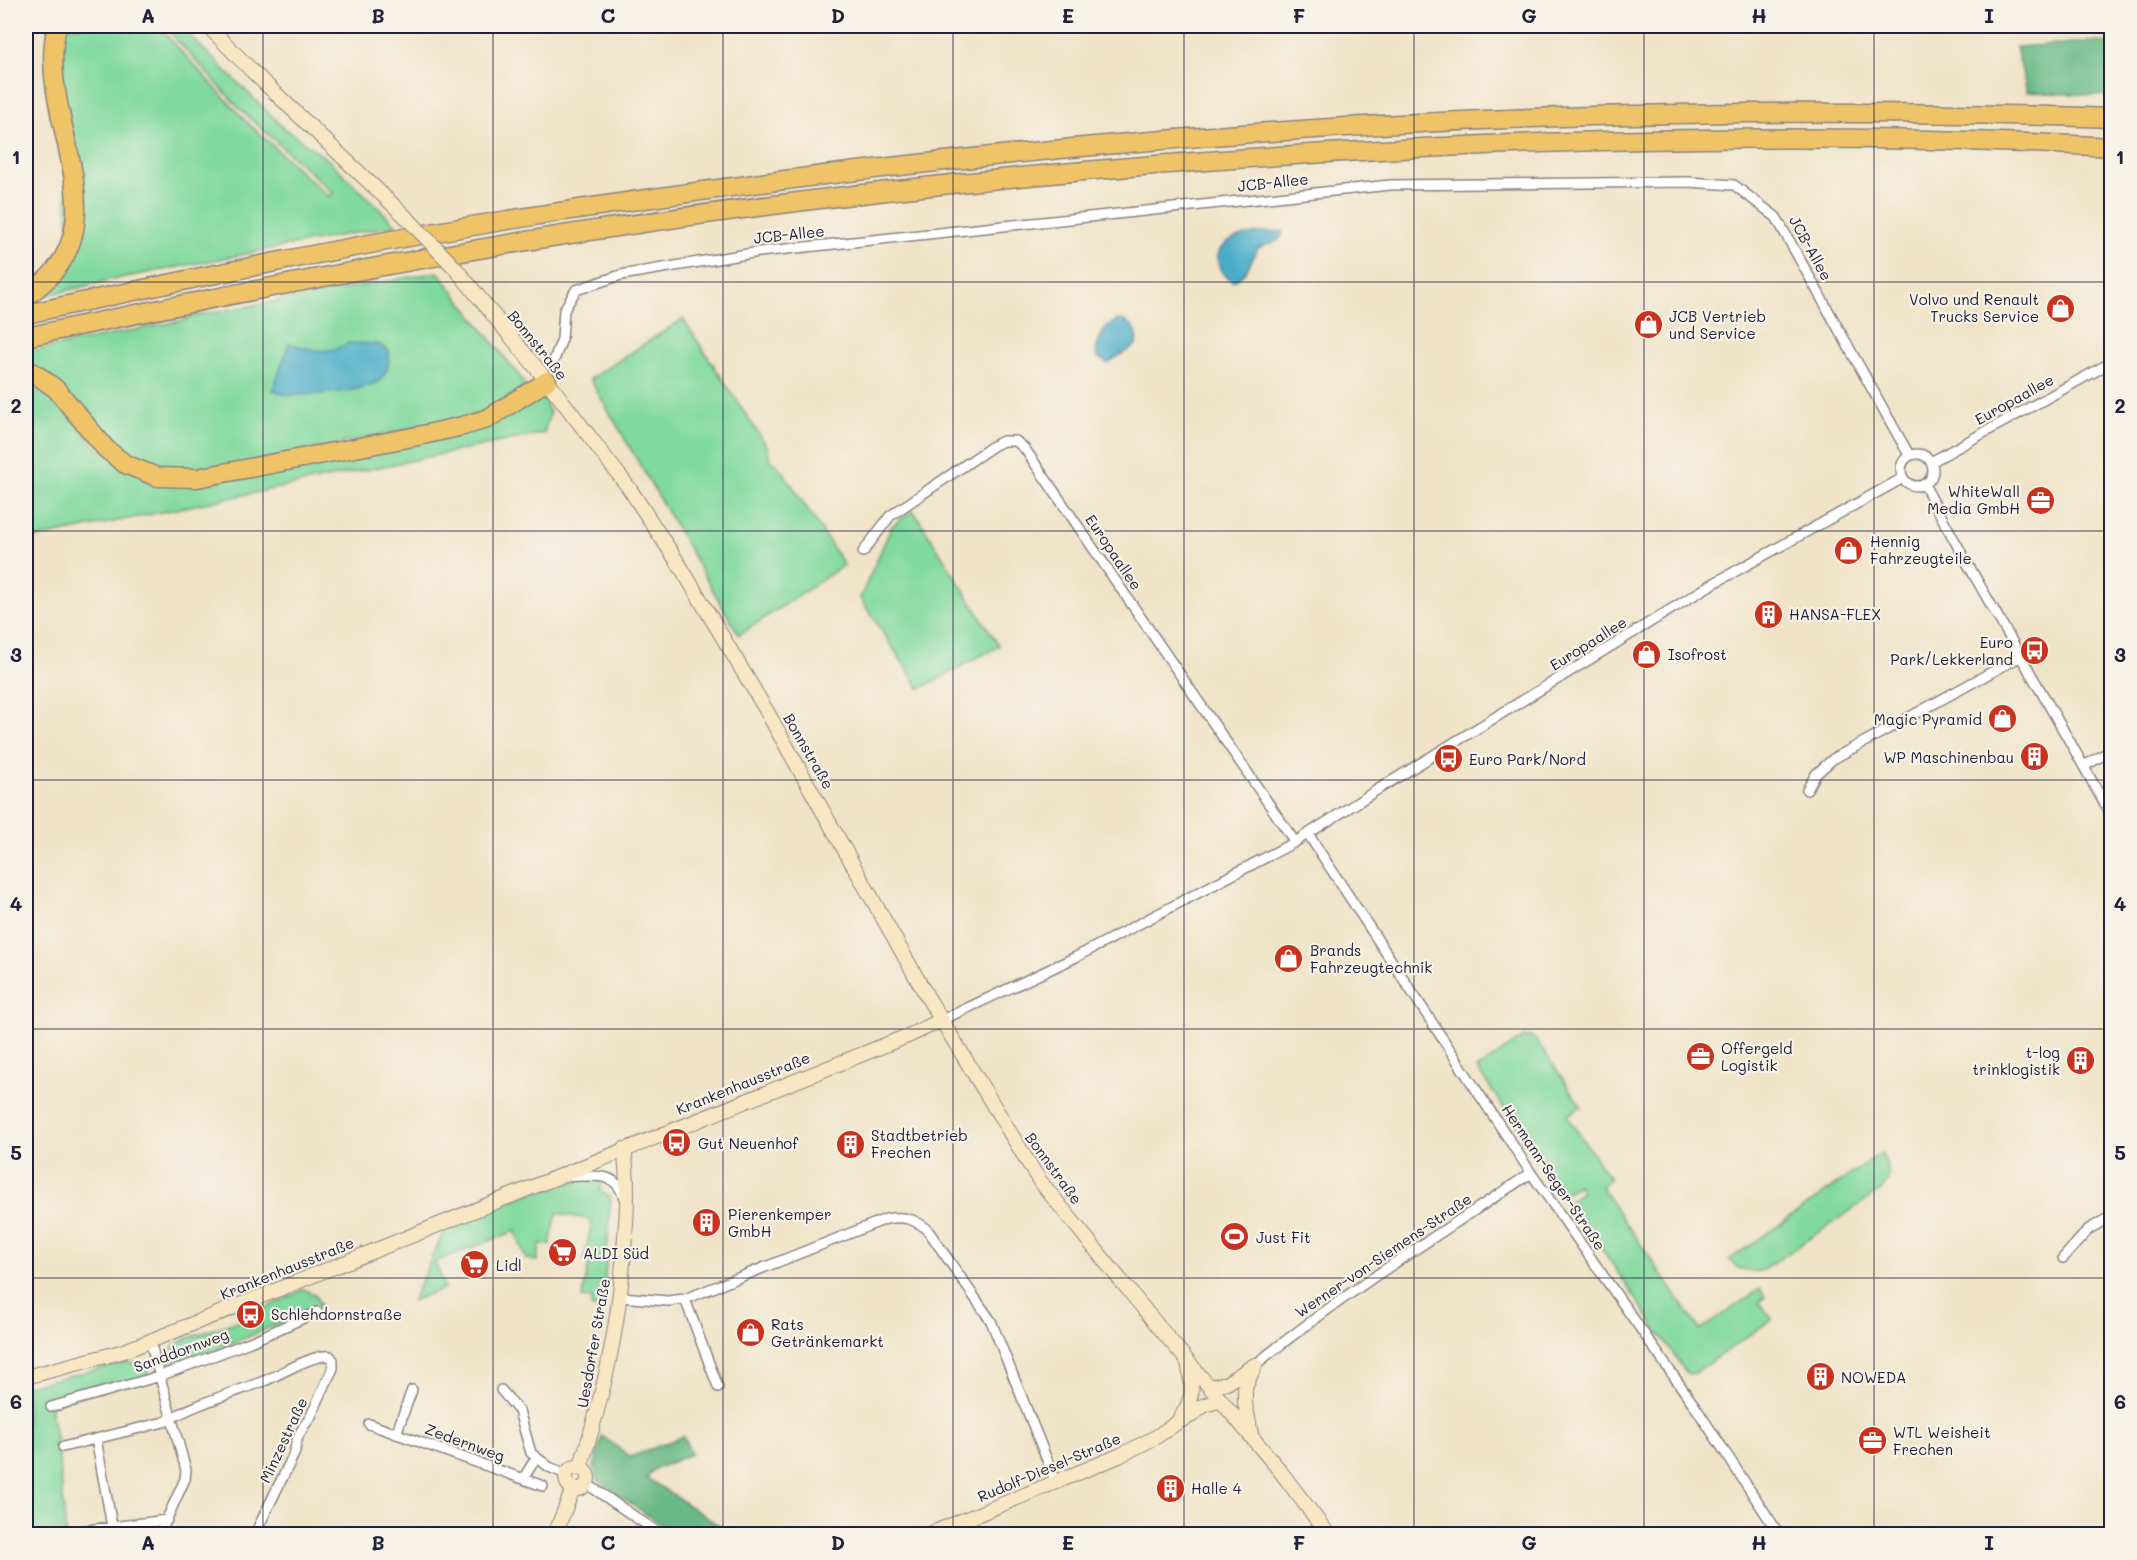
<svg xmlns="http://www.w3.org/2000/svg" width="2137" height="1560" viewBox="0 0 2137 1560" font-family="Mali,sans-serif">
<rect width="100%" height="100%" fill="#f7f3e8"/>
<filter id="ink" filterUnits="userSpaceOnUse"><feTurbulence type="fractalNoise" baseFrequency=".0167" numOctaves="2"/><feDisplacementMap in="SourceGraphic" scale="12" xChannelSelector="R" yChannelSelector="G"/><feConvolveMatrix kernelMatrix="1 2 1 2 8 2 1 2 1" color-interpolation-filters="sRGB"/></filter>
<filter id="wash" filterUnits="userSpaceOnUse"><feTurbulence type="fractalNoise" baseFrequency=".008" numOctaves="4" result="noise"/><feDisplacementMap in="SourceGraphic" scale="24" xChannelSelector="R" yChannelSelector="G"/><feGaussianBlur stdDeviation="1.35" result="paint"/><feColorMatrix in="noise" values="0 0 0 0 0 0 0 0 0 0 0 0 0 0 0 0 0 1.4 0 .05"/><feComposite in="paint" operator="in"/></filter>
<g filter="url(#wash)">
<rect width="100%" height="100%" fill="#f0e3c7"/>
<path fill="#80d99e" stroke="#517e6c" stroke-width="1.5" d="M62,26H158L245,120L303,174L330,197L333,193L240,109L164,26H180L284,128L330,161L396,225L115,279L28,300L70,254L61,90Z
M438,272L524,382L522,390L476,415L205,472L167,473L120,454L26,364V352L185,320L194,316Z
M683,319L768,448L770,460L782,470L844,565L739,635L590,379Z
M26,375L39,382L97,448L201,484L536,399H544L550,413L544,433L26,540Z
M913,510L999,646L920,689L860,598L892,526Z
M1524,1037H1531L1537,1041L1581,1106L1567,1116L1610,1179L1601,1187L1700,1330L1760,1289L1765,1297L1759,1302L1772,1319L1695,1373L1689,1374L1686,1372L1569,1201L1582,1192L1578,1185L1564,1194L1477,1069Z
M1881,1153C1889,1166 1893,1179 1881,1190L1763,1270C1748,1274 1739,1271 1729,1260Z
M588,1178L604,1180L600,1190L611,1198L605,1277L601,1309L591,1307L592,1299L582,1298L589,1262L584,1261L592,1220L557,1213L550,1245L540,1244L537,1261L526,1259L515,1231L435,1262L445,1288L412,1301L446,1227L531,1193Z
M303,1289L315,1295L321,1306L168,1370L167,1360L174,1345L188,1338L247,1318Z
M128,1362L144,1367L151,1376L50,1405L58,1449L66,1534H26V1386Z"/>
<path fill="#68b985" stroke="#456e60" stroke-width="1.5" d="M2090,42L2111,43V96L2027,92L2016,47Z
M602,1436L631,1457L683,1436L691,1454L653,1470L647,1478L732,1534H674L598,1480L594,1467Z"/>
<path fill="#4aadc9" stroke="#366882" stroke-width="1.5" d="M1283,231C1281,246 1268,242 1258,248C1250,261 1248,275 1233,281C1225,277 1220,272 1218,263C1213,233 1264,232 1283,231Z
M1118,320C1132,321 1140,331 1136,345L1108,363L1100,359L1097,356C1094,343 1106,324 1118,320Z
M289,343C309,349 330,356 347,343L378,344L389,351C389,362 389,369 382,378C369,393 310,395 291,395C285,395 278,392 273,390Z"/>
</g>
<g filter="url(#ink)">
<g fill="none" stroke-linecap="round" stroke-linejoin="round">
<defs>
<path id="street" d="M552,365L562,339L564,310L576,290L621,275L759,252L1390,185L1689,182L1734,185L1776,217L1909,455
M1901 470a16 16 0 1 1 32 0a16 16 0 1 1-32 0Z
M1931,462L2112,362
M1924,484C1983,597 2052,705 2112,818
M863,552L890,516L993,446L1003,441H1016L1025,449L1295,842
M2084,766L2112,750
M1807,790L1816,774L1833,759L2021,656
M1308,834L1531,1173L1694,1405L1779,1534
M942,1020L1076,957L1295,842L1377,790L1709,586L1903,478
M566,1176C589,1178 616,1168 624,1198
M2063,1258L2089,1229L2112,1216
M621,1297L668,1301L685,1299L886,1219C903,1216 913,1218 927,1229L991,1321L1056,1482
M685,1299L718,1387
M150,1341L186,1470L185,1479L160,1534
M1255,1365C1342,1294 1438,1235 1531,1173
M501,1390L519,1411L531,1453L549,1467L566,1474
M51,1407L160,1376L250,1342L317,1312
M369,1424L543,1486
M396,1434L412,1390
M96,1439L112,1526
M63,1447L164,1422C195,1404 230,1394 264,1381C281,1374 313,1354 330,1356L333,1360V1368L310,1418C302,1427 295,1440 295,1452L255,1534
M523,1479L536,1458
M587,1484L660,1534
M72,1532L167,1520"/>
<path id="secondary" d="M208,26L252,71L410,221
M456,269L547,381L629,488L682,569L766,710L928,998L1039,1180L1153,1320L1277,1467L1328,1534
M26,1377L121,1352L150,1341L910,1035L942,1020
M1210,1387L1227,1383L1253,1366
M1179,1420C1195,1398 1193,1388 1188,1362
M1251,1434L1245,1403V1388L1255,1365
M566 1478a11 11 0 1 1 22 0a11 11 0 1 1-22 0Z
M580,1468C604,1394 619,1327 624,1249C627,1215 629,1183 624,1149
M555,1534L573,1489
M930,1534L1119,1456L1156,1437L1178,1422L1192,1415L1203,1406L1214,1402L1222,1401"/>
<path id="highway" d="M26,296C132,227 33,118 57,26
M26,314C184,280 342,247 502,221C1033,135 1574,98 2112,118
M26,337C215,297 405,259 596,230C850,191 1106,165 1362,151C1612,137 1862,133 2112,147
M26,369L37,375L56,389L106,449L125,464L157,477L197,478L418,436L463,426L487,419L547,381"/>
</defs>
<use href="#street" stroke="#898281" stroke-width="12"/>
<use href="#secondary" stroke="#898281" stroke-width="16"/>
<use href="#highway" stroke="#898281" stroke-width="21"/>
<use href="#street" stroke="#fff" stroke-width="9"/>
<use href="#secondary" stroke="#f9e7c3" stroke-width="14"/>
<use href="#highway" stroke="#efc469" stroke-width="18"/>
<defs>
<path id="secondary-bridge" d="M410,221L456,269"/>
</defs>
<use href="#secondary-bridge" stroke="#898281" stroke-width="16" stroke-linecap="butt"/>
<use href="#secondary-bridge" stroke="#f9e7c3" stroke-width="14"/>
</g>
</g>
<path fill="none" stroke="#22223b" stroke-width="1.5" stroke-opacity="0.55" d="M263,26V1534M493,26V1534M723,26V1534M953,26V1534M1184,26V1534M1414,26V1534M1644,26V1534M1874,26V1534M26,282H2112M26,531H2112M26,780H2112M26,1029H2112M26,1278H2112"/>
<defs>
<symbol id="shop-disc" viewBox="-11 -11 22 22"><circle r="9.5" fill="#c8321e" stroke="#f7f3e8"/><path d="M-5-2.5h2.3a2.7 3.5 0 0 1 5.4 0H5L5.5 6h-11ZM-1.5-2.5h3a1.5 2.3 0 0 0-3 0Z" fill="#fff"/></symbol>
<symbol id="office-disc" viewBox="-11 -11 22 22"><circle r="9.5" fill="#c8321e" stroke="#f7f3e8"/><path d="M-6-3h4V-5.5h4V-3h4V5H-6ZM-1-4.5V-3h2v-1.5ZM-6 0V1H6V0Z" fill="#fff"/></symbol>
<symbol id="building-disc" viewBox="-11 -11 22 22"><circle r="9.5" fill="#c8321e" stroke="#f7f3e8"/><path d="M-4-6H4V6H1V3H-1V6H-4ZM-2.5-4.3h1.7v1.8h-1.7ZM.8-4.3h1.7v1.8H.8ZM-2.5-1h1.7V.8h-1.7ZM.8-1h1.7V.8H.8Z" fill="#fff"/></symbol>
<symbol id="bus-disc" viewBox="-11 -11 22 22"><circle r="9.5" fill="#c8321e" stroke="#f7f3e8"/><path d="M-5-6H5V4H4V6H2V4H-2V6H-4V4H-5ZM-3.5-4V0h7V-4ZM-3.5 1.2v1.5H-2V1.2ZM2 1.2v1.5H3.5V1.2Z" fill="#fff"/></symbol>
<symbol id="stadium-disc" viewBox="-11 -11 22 22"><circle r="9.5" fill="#c8321e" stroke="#f7f3e8"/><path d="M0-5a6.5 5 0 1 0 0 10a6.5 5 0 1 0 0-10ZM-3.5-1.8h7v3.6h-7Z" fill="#fff"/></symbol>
<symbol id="supermarket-disc" viewBox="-11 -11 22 22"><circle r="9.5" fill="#c8321e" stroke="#f7f3e8"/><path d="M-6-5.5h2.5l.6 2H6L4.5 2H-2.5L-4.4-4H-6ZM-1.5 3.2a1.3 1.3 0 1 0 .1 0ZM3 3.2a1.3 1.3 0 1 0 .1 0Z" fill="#fff"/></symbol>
</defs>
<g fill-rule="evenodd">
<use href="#shop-disc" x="2044" y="292" width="33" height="33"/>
<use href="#shop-disc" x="1632" y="308" width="33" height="33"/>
<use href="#office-disc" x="2024" y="484" width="33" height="33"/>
<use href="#shop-disc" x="1832" y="534" width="33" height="33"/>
<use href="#building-disc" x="1752" y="598" width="33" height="33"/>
<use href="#bus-disc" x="2018" y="634" width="33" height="33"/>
<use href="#shop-disc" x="1630" y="638" width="33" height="33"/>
<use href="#shop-disc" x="1986" y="702" width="33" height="33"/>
<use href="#building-disc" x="2018" y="740" width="33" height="33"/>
<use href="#bus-disc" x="1432" y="742" width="33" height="33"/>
<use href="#shop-disc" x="1272" y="942" width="33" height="33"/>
<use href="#office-disc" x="1684" y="1040" width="33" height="33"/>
<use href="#building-disc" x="2064" y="1044" width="33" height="33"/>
<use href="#bus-disc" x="660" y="1126" width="33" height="33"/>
<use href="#building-disc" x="834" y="1128" width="33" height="33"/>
<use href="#building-disc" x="690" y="1206" width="33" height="33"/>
<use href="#stadium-disc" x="1218" y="1220" width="33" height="33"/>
<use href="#supermarket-disc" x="546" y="1236" width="33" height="33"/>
<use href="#supermarket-disc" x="458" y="1248" width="33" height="33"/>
<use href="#bus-disc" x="234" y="1298" width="33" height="33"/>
<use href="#shop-disc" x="734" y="1316" width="33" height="33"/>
<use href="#building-disc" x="1804" y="1360" width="33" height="33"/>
<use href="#office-disc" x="1856" y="1424" width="33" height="33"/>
<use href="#building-disc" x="1154" y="1472" width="33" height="33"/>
</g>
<g text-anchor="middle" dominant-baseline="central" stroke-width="4.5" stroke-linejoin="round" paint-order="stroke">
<g font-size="15" fill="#22223b" stroke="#f7f3e8">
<text transform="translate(1273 182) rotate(-6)">JCB-Allee</text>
<text transform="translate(789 234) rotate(-6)">JCB-Allee</text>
<text transform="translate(1811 248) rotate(61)">JCB-Allee</text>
<text transform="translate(538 345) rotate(51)">Bonnstraße</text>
<text transform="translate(2014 399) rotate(-29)">Europaallee</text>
<text transform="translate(1114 552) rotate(56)">Europaallee</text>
<text transform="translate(1588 643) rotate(-32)">Europaallee</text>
<text transform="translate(809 751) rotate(60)">Bonnstraße</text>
<text transform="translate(743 1083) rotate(-22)">Krankenhausstraße</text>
<text transform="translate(1054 1168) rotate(54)">Bonnstraße</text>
<text transform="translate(1554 1177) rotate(56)">Hermann-Seger-Straße</text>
<text transform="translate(1383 1255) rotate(-34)">Werner-von-Siemens-Straße</text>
<text transform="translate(287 1268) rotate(-22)">Krankenhausstraße</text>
<text transform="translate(593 1343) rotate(-80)">Uesdorfer Straße</text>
<text transform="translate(181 1350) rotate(-20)">Sanddornweg</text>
<text transform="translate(283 1440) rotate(-65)">Minzestraße</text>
<text transform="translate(465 1442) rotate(20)">Zedernweg</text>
<text transform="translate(1049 1467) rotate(-23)">Rudolf-Diesel-Straße</text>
</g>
<g font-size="15" fill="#22223b" stroke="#f7f3e8" text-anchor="start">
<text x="2039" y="299" text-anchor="end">Volvo und Renault<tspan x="2039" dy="17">Trucks Service</tspan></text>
<text x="1669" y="316">JCB Vertrieb<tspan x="1669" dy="17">und Service</tspan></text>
<text x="2020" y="491" text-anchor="end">WhiteWall<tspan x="2020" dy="17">Media GmbH</tspan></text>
<text x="1870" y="541">Hennig<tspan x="1870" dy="17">Fahrzeugteile</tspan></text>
<text x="1789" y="614">HANSA-FLEX</text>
<text x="2013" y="642" text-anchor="end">Euro<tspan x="2013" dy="17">Park/Lekkerland</tspan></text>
<text x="1668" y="654">Isofrost</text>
<text x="1982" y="719" text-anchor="end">Magic Pyramid</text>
<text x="2014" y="757" text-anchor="end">WP Maschinenbau</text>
<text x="1469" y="759">Euro Park/Nord</text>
<text x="1310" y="950">Brands<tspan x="1310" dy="17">Fahrzeugtechnik</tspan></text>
<text x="1721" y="1048">Offergeld<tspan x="1721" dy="17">Logistik</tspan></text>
<text x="2060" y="1052" text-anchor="end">t-log<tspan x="2060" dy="17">trinklogistik</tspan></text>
<text x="871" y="1135">Stadtbetrieb<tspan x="871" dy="17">Frechen</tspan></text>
<text x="698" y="1143">Gut Neuenhof</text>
<text x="728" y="1214">Pierenkemper<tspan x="728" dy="17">GmbH</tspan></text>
<text x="1256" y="1237">Just Fit</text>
<text x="583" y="1253">ALDI Süd</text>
<text x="496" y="1265">Lidl</text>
<text x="271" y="1314">Schlehdornstraße</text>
<text x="771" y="1324">Rats<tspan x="771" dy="17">Getränkemarkt</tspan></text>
<text x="1841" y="1377">NOWEDA</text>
<text x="1893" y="1432">WTL Weisheit<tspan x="1893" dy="17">Frechen</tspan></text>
<text x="1191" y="1488">Halle 4</text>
</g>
</g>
<rect width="2137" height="1560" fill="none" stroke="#f7f3e8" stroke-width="66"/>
<rect x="33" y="33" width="2071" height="1494" fill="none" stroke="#22223b" stroke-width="2"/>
<g font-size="20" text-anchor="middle" font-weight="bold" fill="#22223b">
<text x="148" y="23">A</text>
<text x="378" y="23">B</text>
<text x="608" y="23">C</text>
<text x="838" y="23">D</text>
<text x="1068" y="23">E</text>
<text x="1299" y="23">F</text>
<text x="1529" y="23">G</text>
<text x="1759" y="23">H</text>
<text x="1989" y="23">I</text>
<text x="16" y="164">1</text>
<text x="2120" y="164">1</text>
<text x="16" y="413">2</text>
<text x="2120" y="413">2</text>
<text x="16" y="662">3</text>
<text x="2120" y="662">3</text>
<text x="16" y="911">4</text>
<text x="2120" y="911">4</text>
<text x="16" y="1160">5</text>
<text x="2120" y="1160">5</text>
<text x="16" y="1409">6</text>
<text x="2120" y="1409">6</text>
<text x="148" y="1550">A</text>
<text x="378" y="1550">B</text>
<text x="608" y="1550">C</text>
<text x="838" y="1550">D</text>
<text x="1068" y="1550">E</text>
<text x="1299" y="1550">F</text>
<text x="1529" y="1550">G</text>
<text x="1759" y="1550">H</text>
<text x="1989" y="1550">I</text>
</g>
</svg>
